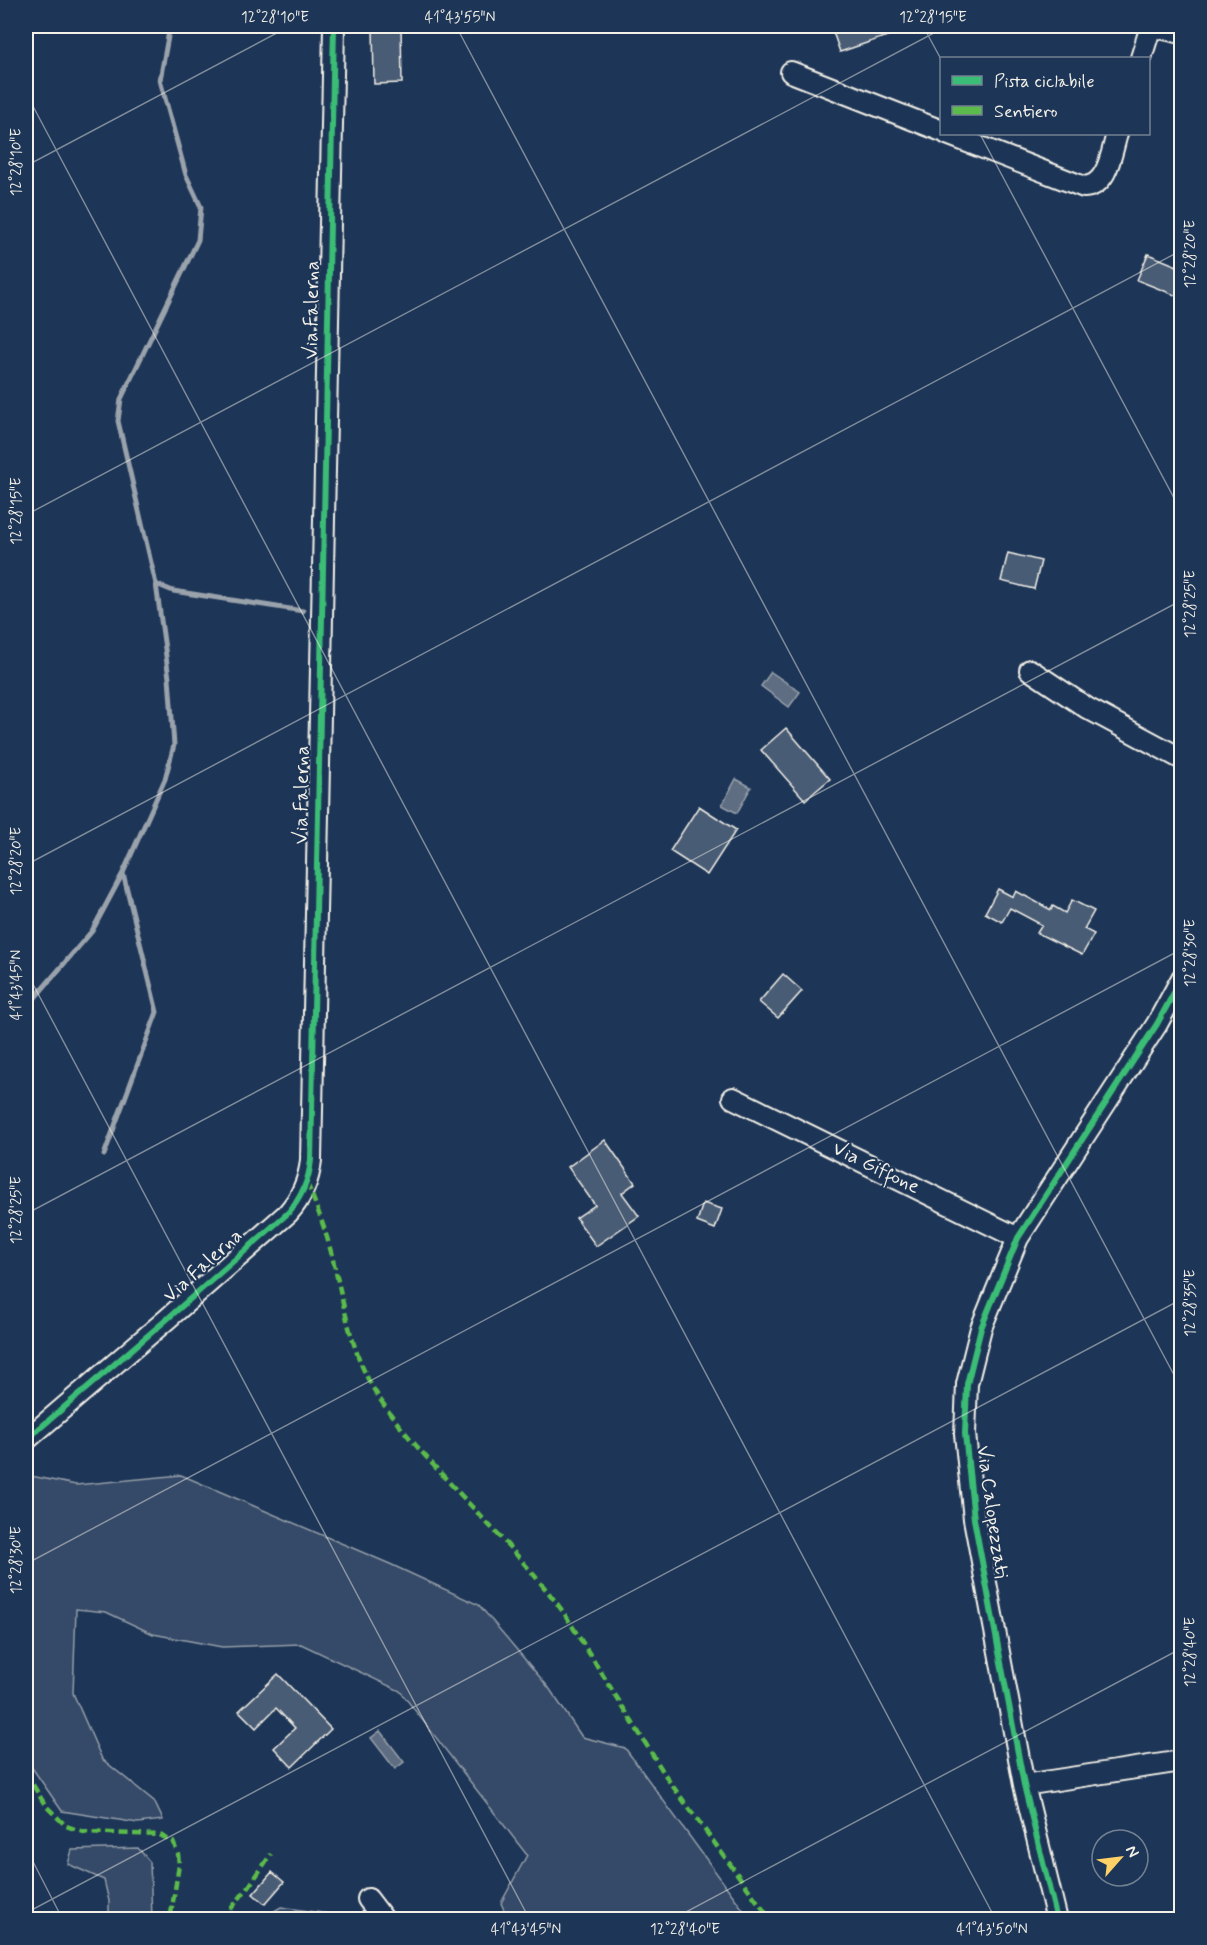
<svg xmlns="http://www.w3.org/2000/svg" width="1207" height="1945" viewBox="0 0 1207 1945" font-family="Mynerve,sans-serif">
<rect width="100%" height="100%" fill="#1d3557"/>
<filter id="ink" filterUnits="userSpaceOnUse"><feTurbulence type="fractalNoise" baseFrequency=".0167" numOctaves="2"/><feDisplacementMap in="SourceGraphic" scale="12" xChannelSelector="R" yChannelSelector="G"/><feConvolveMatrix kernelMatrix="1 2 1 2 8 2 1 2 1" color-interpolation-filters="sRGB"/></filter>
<g filter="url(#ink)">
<path fill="#354a67" stroke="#949ea8" stroke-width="1.5" d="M181,1475L390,1564L479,1605L549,1688L582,1737L625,1748L750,1919H508L501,1903L527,1855L400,1691L301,1644L222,1647L153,1634L106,1612L76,1609L73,1693L102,1759L154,1801L163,1820L138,1823L62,1811L26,1759V1479L31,1476L76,1485Z
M138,1848L150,1862L152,1919H109V1901L104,1880L68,1864L72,1850Z
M281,1907L351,1917L349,1920L260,1919Z"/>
<path fill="#5e6d82" stroke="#9aa2ab" stroke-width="1.5" d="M771,672L800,692L789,707L761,686Z
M736,779L751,787L737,813L722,805Z
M380,1731L404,1762L395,1769L371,1738Z"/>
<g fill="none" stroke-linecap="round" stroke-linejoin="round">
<path stroke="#9aa2ab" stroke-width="5" d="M156,584L173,591L303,611
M26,1008L92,931L123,873L165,779L174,745L169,678L156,584L118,421L121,399L198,240L201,207L186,175L160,80L170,26
M104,1155L157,1012L123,873"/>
</g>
<path fill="#485b74" stroke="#f4f1e8" stroke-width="1.5" d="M373,26H401L402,83L374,84Z
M831,26H911V28L840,52Z
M1148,254L1182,268V298L1137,280Z
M1008,553L1041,561L1034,589L1001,581Z
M786,728L830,779L805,800L761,750Z
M699,806L736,830L707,875L670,851Z
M998,889L1013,897L1016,891L1051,910L1053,906L1065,913L1072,900L1094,911L1084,929L1094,934L1082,955L1037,933L1042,925L1010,908L1002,922L985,913Z
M783,974L802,991L778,1018L759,1002Z
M605,1140L635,1183L622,1193L639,1216L596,1246L576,1218L595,1205L568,1167Z
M703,1203L722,1209L715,1229L697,1222Z
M278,1674L331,1729L292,1767L274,1748L295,1728L276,1708L256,1728L239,1711Z
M272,1872L284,1882L265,1904L253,1894Z"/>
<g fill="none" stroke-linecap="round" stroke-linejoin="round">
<defs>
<path id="minor" d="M1141,58L1151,26L1182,33
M791,72L942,131
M947,134L1084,187C1108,186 1111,153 1117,134
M1030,670L1087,708L1182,759
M733,1098L1018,1238
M26,1440L166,1320L288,1213C302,1197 309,1181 311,1160L334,26
M1024,1785L1182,1761
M368,1899L384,1920
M1057,1920L1024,1785L974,1519L965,1434L967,1384L981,1328L1018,1238L1157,1024L1182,978"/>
</defs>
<use href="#minor" stroke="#f4f1e8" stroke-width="24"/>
<use href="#minor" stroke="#1d3557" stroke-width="20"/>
<path stroke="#5cbc4b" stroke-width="4.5" stroke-dasharray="9 4.5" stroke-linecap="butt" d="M307,1183C316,1205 325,1228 331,1252C342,1294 348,1339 368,1379C384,1409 406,1434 428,1459C474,1511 524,1558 564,1613L669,1781L771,1920
M26,1773L45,1805L66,1826L84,1832L160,1835L173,1842L178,1854L179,1865L170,1920
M222,1920L250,1885L271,1854"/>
<defs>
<path id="cycleway" d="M26,1440L166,1320L288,1213C302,1197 309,1181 311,1160L334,26
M1057,1920L1024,1785L974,1519L965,1434L967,1384L981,1328L1018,1238L1157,1024L1182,978"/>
</defs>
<use href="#cycleway" stroke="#1d3557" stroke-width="10"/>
<use href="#cycleway" stroke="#3abd76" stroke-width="6"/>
</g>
</g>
<path fill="none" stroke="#f4f1e8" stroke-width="1.5" stroke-opacity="0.45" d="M456,26L1182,1390M923,26L942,61M26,93L996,1920M980,134L1182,513M26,166L290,26M26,515L947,26M26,865L1182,250M26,971L530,1920M26,1214L1182,600M26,1564L1182,949M26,1848L63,1920M26,1913L1182,1299M671,1920L1182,1648"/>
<g text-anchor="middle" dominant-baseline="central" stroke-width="4.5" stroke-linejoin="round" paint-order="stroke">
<g font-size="20" fill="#f4f1e8" stroke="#1d3557">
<text transform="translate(312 310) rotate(-89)">Via Falerna</text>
<text transform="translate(302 795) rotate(-89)">Via Falerna</text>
<text transform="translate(876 1168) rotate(26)">Via Giffone</text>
<text transform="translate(203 1266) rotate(-42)">Via Falerna</text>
<text transform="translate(992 1512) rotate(82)">Via Calopezzati</text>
</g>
</g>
<rect width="1207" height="1945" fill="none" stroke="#1d3557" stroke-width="66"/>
<rect x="940" y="57" width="210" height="78" fill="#1d3557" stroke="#738091" stroke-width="1.5"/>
<rect x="952" y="76" width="30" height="9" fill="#3abd76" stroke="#738091" stroke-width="1.5"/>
<text x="994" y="87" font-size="18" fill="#f4f1e8">Pista ciclabile</text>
<rect x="952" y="106" width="30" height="9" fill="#5cbc4b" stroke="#738091" stroke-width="1.5"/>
<text x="994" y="117" font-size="18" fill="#f4f1e8">Sentiero</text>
<g transform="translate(1120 1858) rotate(62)"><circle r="28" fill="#1d3557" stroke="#738091" stroke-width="1.5"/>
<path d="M0-4.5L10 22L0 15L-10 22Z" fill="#ffd166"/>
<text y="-9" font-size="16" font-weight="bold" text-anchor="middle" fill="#f4f1e8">N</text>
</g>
<rect x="33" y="33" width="1141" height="1879" fill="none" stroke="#f4f1e8" stroke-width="2"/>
<g font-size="15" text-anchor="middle" fill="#f4f1e8">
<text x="275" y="22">12°28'10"E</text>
<text x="460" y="22">41°43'55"N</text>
<text x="933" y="22">12°28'15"E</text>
<text transform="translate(16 162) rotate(-90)" y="5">12°28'10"E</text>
<text transform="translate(1190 254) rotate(-90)" y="5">12°28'20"E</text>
<text transform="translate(16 511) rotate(-90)" y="5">12°28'15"E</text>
<text transform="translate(1190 604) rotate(-90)" y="5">12°28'25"E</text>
<text transform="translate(16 861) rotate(-90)" y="5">12°28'20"E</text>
<text transform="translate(1190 953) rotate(-90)" y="5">12°28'30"E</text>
<text transform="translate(16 985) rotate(-90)" y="5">41°43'45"N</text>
<text transform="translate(16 1210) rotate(-90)" y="5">12°28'25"E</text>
<text transform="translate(1190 1303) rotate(-90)" y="5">12°28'35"E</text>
<text transform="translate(16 1560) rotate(-90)" y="5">12°28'30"E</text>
<text transform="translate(1190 1652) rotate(-90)" y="5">12°28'40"E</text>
<text x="526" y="1934">41°43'45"N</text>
<text x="685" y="1934">12°28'40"E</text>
<text x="992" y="1934">41°43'50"N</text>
</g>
</svg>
